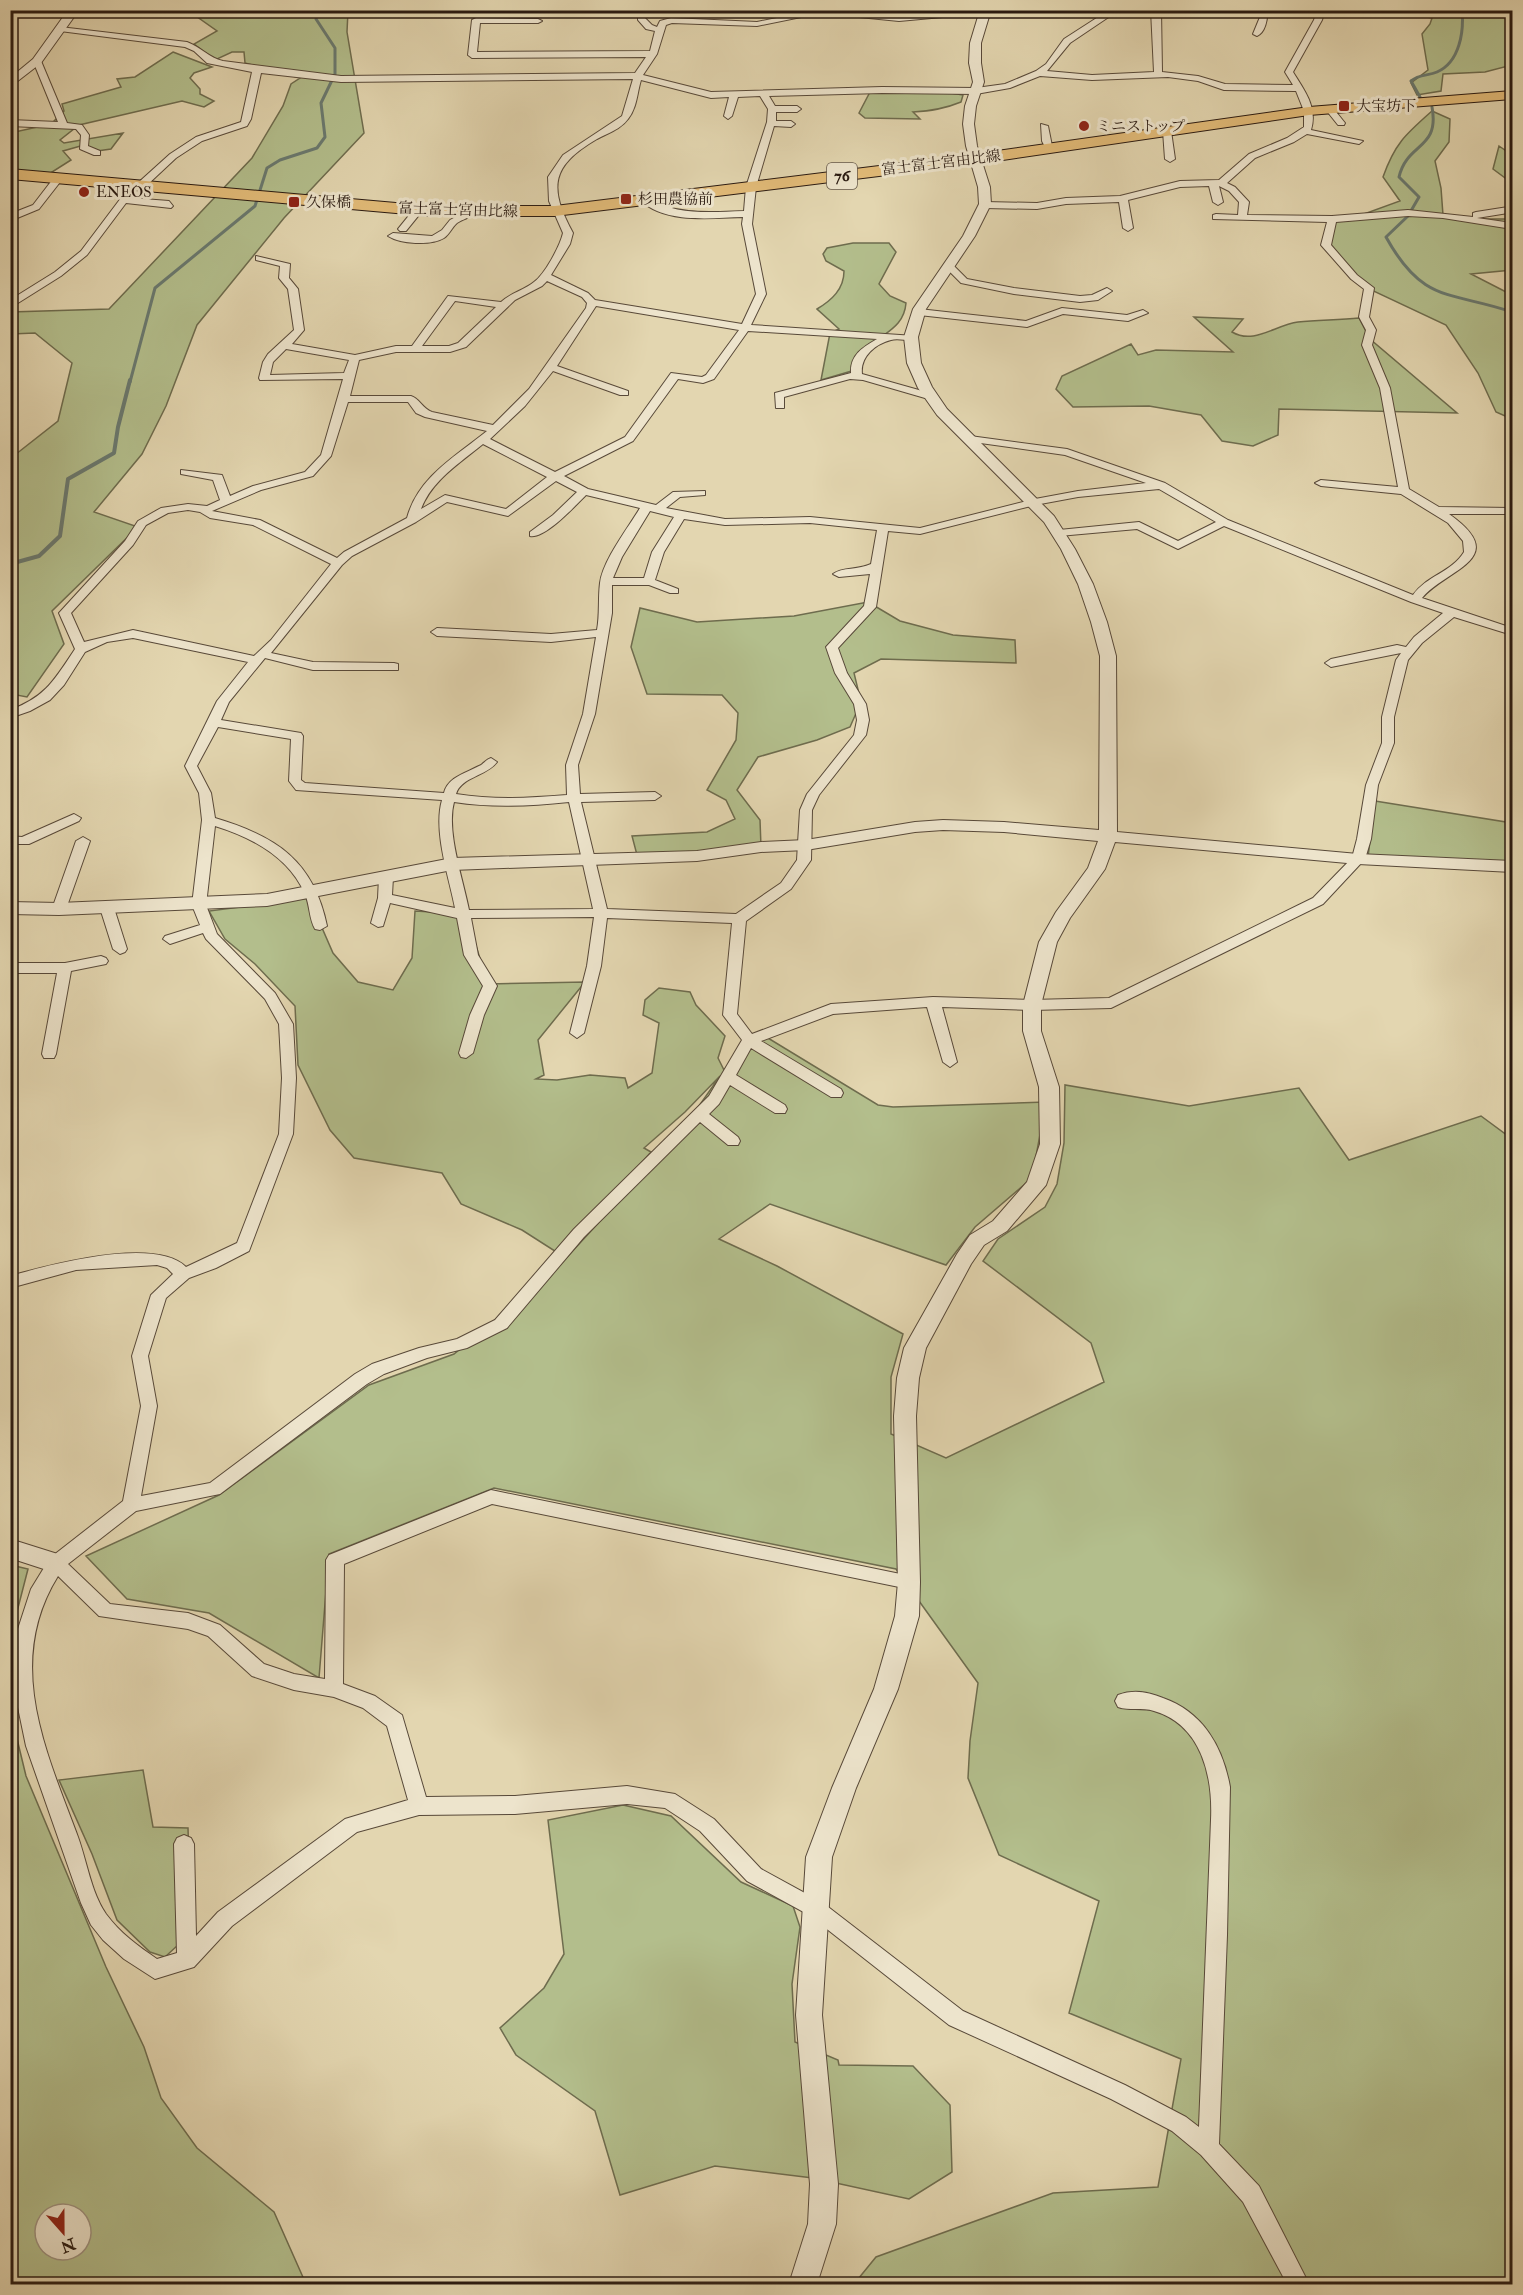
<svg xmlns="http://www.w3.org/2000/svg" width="1523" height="2295" viewBox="0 0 1523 2295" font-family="'IM FELL Double Pica','Noto Serif JP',serif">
<rect width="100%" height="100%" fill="#e3d6b0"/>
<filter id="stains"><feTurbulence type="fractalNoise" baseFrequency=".00333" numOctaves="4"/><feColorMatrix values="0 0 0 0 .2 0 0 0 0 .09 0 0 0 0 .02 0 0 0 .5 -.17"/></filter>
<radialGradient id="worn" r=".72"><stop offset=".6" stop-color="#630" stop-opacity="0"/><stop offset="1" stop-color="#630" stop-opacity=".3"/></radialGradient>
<path fill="#b3be8c" stroke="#6e6c4e" stroke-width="1.5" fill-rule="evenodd" d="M198,10L348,11L347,32L364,133L284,218L197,325L166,406L142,454L94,512L138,527L52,611L64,644L27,697L11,694V458L58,421L72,363L35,333L11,334L10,312L109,309L252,158L283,106L291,84L300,78L245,63L244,52H232L215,60L194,44L217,31L193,14Z
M1399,11H1512V65L1485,72L1443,74L1441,91L1417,95L1411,83L1428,70L1422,34L1430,24L1432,18Z
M173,52L212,67L194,73L190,78L200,89V94L214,101L204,107L182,101L79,125L60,140L64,143L123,133L111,149L97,151L84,145L63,151L71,160L49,174L11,172L10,133L51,124L64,111L62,104L121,87L117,79L135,77Z
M870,92L951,93L963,95L961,102C944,109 931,111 913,112L920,119L865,118L859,113Z
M1432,111L1450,119L1449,142L1435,161L1441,188L1443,215L1470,219H1512V270L1471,274L1512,295V419L1496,412L1478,373L1446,325L1367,288L1329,248L1333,220L1353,218L1400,201L1383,177C1395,143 1406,134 1432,111Z
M1499,146L1512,155V183L1493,169Z
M853,243H889L896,252L879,284L890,296L906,303C904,329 881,333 868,349C863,355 860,363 855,370L821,380L830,333L839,329L817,309C832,300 844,289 844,271L826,261L823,254L827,248Z
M1194,317L1243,319L1232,332C1254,345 1275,325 1298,322C1318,320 1338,320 1359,318L1370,339L1457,413L1279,409L1278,435L1253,446L1222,441L1201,415L1149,406L1073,407L1056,389L1062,376L1131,344L1138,355L1156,350L1233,352Z
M868,602L900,621L953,635L1015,640L1016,663L881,659L854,673L861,702L850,727L817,740L758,757L737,790L760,820L761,847L637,855L632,836L707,832L735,819L726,800L707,790L736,740L738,713L722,695L647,694L631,647L640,608L697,622L794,616Z
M1375,801L1512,823V867L1368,857Z
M309,898L333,953L358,982L393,990L412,958L415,911L466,914L488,984L585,982L538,1040L544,1075L536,1079L557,1080L590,1075L625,1078L628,1088L652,1073L659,1023L643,1015L645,1000L659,988L690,992L696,1005L725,1036L718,1058L724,1070L763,1035L878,1105L893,1107L1046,1102L1032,1178L975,1227L946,1265L770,1204L719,1239L777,1266L903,1334L891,1377V1434L946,1458L1104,1382L1091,1343L983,1261L998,1239L1045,1207L1057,1184L1064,1143L1065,1085L1189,1106L1299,1088L1349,1160L1481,1116L1512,1139V2284H854L876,2257L1053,2193L1158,2187L1181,2059L1069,2013L1099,1901L999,1855L968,1778L970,1741L978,1683L896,1569L494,1488L329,1554L319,1678L209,1613L127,1599L86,1556L219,1495L369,1385L454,1354L558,1267L678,1136L720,1076L685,1112L644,1148L651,1152L561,1255L522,1230L461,1204L442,1173L354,1158L330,1130L298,1065L295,1006L255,964L225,939L209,911Z
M11,1565L28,1569L11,1635L10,1565Z
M11,1714L26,1776L106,1967L144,2047L161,2098L197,2148L274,2212L306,2284H11ZM45,2214H81V2250H45Z
M143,1770L153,1827L188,1828L191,1933L165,1957L150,1952L117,1920L92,1854L59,1780Z
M623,1805L671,1816L741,1882L793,1906L800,1927L792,1984L795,2042L838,2060L839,2065L913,2066L950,2105L952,2172L909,2199L813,2178L715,2166L620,2195L595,2111L516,2055L500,2028L544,1988L564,1954L548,1820Z"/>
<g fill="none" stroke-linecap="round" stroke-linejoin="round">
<path stroke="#6a796f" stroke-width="3" d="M1420,97L1411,81C1419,74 1428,76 1437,72C1460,62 1464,31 1462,10
M1432,107C1440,150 1407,142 1399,177L1419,197L1408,216L1386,237C1423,304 1450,291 1512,312
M130,382L155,288L255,206L267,168L280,160L317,148L325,137L321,103L335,74V48L316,19L318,10"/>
<path stroke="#6a796f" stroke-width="4" d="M10,564L39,556L60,536L68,479L114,453L118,427L130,380"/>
<defs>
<path id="minor" d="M638,10H646L645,18L652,25L657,27L660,21L671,18L757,22L811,11H839L899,17L965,10L990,11L986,13L899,21L839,15H811L757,26L672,23L666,25L657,54L643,75L711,92L882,87L976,88L1005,84L1036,71L1046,64L1064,39L1109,10H1119L1070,43L1047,71L1092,75L1154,72L1151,10H1161L1162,72L1198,76L1225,84L1293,85L1285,72L1314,20L1317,10H1325L1322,20L1293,72C1304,90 1318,107 1311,130L1363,141L1359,144L1307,134L1294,142L1255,158L1227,183L1235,187L1249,202L1247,215L1332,216L1408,210L1473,217V213L1476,212L1508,207L1512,210L1508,213L1477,218L1512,223V229L1443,218L1408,216L1336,222L1331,245L1357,275L1374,288L1369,317L1376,330L1372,345L1390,388L1409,489L1439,507L1512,508V514H1449C1513,559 1446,569 1422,598L1512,628V635L1454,617L1422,643L1408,660L1394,717V743L1378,785L1371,839L1365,859L1323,904L1111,1008L1032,1010L942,1007L957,1062L950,1067L943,1062L927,1007L833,1014L761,1041L841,1089L843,1093L841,1097H831L751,1048L736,1075L785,1105L787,1109L785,1113H775L730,1085L719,1104L709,1114L738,1137L740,1141L738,1145H728L700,1122L584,1237L507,1328L467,1348L427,1358L384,1374L367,1384L220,1494L136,1511L68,1564L110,1604L188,1613L220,1625L264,1664L294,1674L325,1679L326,1560L329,1555L491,1490L915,1577L918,1582L915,1587L909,1589L492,1504L344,1564L343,1684L375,1696L402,1715L426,1797L515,1796L627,1786L675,1794L714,1819L761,1869L823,1903L963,2011L1125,2085L1186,2117L1199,2127L1211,1820C1213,1777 1202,1725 1154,1711C1142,1707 1129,1711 1118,1707L1115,1701L1118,1695C1134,1689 1148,1692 1163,1698C1203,1712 1223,1747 1230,1787L1227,1935L1219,2144L1259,2186L1309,2284H1287L1243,2202L1201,2155L1172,2131L1111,2099L949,2025L809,1915L747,1881L700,1831L665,1808L627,1804L515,1814L419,1815L357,1832L232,1926L194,1967L155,1979L124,1959L103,1940L91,1925L81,1903L26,1746L15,1693L10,1640L16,1635L31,1589L50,1558L123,1501L141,1406L132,1356L151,1295L173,1274L167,1268L157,1265L76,1270L10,1288V1276C49,1265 155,1236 186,1267L237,1243L279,1134L282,1078L279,1024L265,999L206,939L203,933L170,944L163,939L165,936L200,925L192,905L202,820L199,793L185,766L217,701L248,662L133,638L107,642L85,652L64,685L50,700L30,711L10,718V710C46,697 55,679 75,649L59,613L125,541L138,521L161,508L188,504L207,506L220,500L213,480L181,474V470L222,475L230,496L253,486L305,472L321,455L343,379L260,380L259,378L263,362L268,354L294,330L288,289L279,278L280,266L256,260V256L290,264L289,278L298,289L304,330L292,344L355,355L396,346H412L448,296L501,302C511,293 524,290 534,282C545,274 560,246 563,233L549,201L548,177L563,155L622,116L633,79L341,82L261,73L251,119L247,126L202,141L176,158L145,187H139L130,198L169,201L173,206L171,208L126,203L87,255L61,276L10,308V300L55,272L81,251L133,182H139L170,154L196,137L241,122L252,72L207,63L194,51L185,47L60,31L56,29L60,27L187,42C201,47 209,58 223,61L341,76L635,73L646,57L472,58L468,55L472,20L476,18L538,19L542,21L538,23H480L477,52L650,51L655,31L646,29L638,20ZM1040,76L1092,80L1168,77L1198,81L1224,90L1296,91L1304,111V127L1287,138L1249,154L1219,180L1180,181L1120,196L1066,198L1037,203L985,202L980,205L985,208L1037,209L1066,204L1119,202L1123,228L1128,231L1133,228L1128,200L1180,187L1209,186L1213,202L1218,205L1223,202L1219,186L1229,191L1239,202L1238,215L1216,214L1213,215V219L1327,222L1321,245L1351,279L1364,289L1359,317L1366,330L1362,345L1380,388L1398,487L1321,480L1315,483L1321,486L1401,494L1448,523L1463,541L1464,552C1452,572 1426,576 1413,595L1228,520L1165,483L1067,449L970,436L966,437V441L1065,455L1146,483L1078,491L1035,499L920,528L810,517L725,519L666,508L680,497L705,495V491L673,492L656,505L588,489L564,476L633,441L678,379L703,383L714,379L748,331L877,339C863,347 850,355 851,373L775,393L776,408H784V397L850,379L863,380L925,398H933V394L862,374C860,357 875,344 891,340C898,338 907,341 915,340V336L751,325L766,294L752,224L756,187L774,126L791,127L795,124L791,121H776V112H797L801,109L797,106H775L769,96L882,93L976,94L1010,88ZM641,80L711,98L729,97L724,116L728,119L732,116L738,97L760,96L768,109L767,122L746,187L744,211C711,212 677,216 648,198L640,200C665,224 711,218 743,217L742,224L756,294L742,324L595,300L588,293L551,275L570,244L573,233C548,187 551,166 597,139C608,133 621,129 628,119C637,108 637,93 641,80ZM547,281L582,297L587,303L586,308L529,389L493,425L432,412C423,409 419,398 411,396H350L359,360L396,352H450L466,347L515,300L542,286ZM455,301L496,307L458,343L449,346H422ZM596,306L739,330L706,375L702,377L671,373L625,437L555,472L490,439L525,406L553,371L620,395H628V391L557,366ZM286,349L349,360L344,373L270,375L273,362ZM348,402H408L416,413L425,417L487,431C456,456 418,477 407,518L344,552L337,558L260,520L212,511L261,490L313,476L331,456ZM483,444L547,477L506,509L445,495L421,509C432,480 460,463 483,444ZM556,481L577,492L553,515L530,532V536C545,539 575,506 586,495L640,508C628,528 603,560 600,583C598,599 600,614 597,630L551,634L437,628L431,632L437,636L551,642L596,637L583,714L566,765L567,795C530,798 494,800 456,794C461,777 487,776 497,762L491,758C485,760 484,764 479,766C466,773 448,777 444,793L305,783L301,780L303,736L301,733L221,720L229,702L265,658L313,670H398V664L394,663L313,662L271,653L342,565L352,556L416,522L447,502L508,516ZM1159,489L1216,522L1178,541L1139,522L1059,530L1053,533L1059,536L1137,529L1178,549L1224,526L1411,602L1443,613L1414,637L1406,647L1397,645L1331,659L1325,663L1331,667L1401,653L1396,660L1382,717V743L1366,785L1357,839L1352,858L1313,898L1109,998L1032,1000L933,997L831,1004L752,1034L737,1014L746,921L791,889L811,860L812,810L819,795L866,735L869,720L866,704L847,673L838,648L876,607L888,531L920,534L1035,505L1078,497ZM188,510L200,512L210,518L253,525L331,564L271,640L254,656L133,630L84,642L71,613L133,545L146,525L168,513ZM650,511L674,517L652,552L644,578H613L622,557ZM684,519L725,525L810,523L877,530L871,564C859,570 842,567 833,574L839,577L870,574L864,606L826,647L835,673L854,704L857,720L854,735L807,794L800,810L797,860L781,883L736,914L607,909L581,802L655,800L661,796L655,792L580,794L578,765L595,714L612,613V585H649L670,593H678V589L655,580L664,552ZM218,727L291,739L289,781L296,790L442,800C433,831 449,877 455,908L392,895L393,877L386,873L379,877L378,898L371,923L378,927L383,926L390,903L457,918L464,955L483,986L470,1015L459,1053L461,1057L466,1058L473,1053L484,1015L497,986L478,955L471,918L594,917L587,966L570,1033L577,1038L584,1033L601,966L607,918L732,923L723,1015L742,1040L709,1096L574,1229L495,1320L457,1339L419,1348L372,1364L355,1374L210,1483L141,1496L157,1406L148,1356L166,1298L189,1278L216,1268L249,1251L293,1134L296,1078L293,1024L275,993L217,934L206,905L215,826C251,837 289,857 305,894C310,905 309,919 315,929L320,930L327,926C314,861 276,836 215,818L211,793L197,766ZM454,802C493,808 530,806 569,802L593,909L469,910C463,879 446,831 454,802ZM58,1576L99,1616L188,1629L208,1636L252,1676L294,1690L334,1697L363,1708L387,1726L408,1800L345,1819L218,1912L196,1936L194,1844L191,1838L184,1835L177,1838L174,1844L177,1953L157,1959C138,1946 120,1933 106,1914C91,1892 87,1862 78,1837C46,1751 4,1663 58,1576Z
M1259,10H1267C1268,19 1265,33 1257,36L1253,34L1260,17Z
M37,58L41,61L67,123L82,125L89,135L88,146L100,151V155H94L80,149L81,135L76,129L10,126V120L58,122L33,61Z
M1327,108H1333L1345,123L1344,125H1338L1326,110Z
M1041,124L1048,126L1053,151H1047L1042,141Z
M1167,128L1171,131L1175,159L1170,162L1165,159L1163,131Z
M56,175L64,177L39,209L10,221V214L33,205Z
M415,208L423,210L406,231H400L398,229Z
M468,210L473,213C468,219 463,219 457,223C452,227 450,234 444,238C431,246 400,244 388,236L393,233L432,236L442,230L450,220Z
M945,263H951L967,279L1014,288L1080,296L1092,295L1107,288L1112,291L1098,300L1080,302L1014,294L961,283L945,267Z
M1062,308L1127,315L1143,310L1148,313L1128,321L1063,314L1027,327L919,315L914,312L919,309L1026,321Z
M74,814L81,818L79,821L29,844H10V836L22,837Z
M83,837L90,841L66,909L59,913L54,912L52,909L76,841Z
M107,904L114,908L127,949L125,952L120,954L113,949L100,908Z
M101,956L106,958L108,961L106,964L71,971L56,1054L54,1058H44L42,1054L57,973H10V963H65Z"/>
<path id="tertiary" d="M68,10H79L41,63L10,87V78L33,59Z
M980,10H991L981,43V63L984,82L976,106L974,124L977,146L990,187L991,204L975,236L926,309L918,337L921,363L932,387L947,409L1054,516L1075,549L1093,584L1107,622L1116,656L1117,832L1358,854L1512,861V872L1358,864L1115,842L1105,869L1070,918L1057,942L1041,1005V1031L1059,1087L1060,1144L1046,1185L1007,1231L984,1245L971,1264L926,1348L919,1378L916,1416L920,1582L919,1616L898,1689L856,1788L832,1857L822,2015L838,2184L836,2224L817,2284H789L808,2224L810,2184L796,2015L806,1857L832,1788L874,1689L895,1616L898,1582L894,1416L897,1378L904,1348L957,1254L970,1235L993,1221L1027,1182L1040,1144L1039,1087L1023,1031V1005L1039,942L1056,912L1088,868L1098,841L1004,832L943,830L915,832L806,850L761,852L697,861L452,870L267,906L59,915L10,914V902L59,903L267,894L452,858L697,851L761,842L806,840L915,822L943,820L1004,822L1099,830L1100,656L1091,622L1078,584L1061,549L1044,522L937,415L918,388L907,363L904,337L913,309L963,236L979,204L978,187L966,146L963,124L965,106L973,82L969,63L970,43Z
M10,1539L64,1556L67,1563L64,1570L56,1573L10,1558Z"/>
<path id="primary" d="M1512,91V99L1309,115L976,164L555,216H430L10,179V169L430,206H555L976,154L1309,107Z"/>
</defs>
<use href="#minor" stroke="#584939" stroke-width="2"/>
<use href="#tertiary" stroke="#584939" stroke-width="2"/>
<use href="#primary" stroke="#2a1a11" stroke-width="2"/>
<use href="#minor" fill="#ede4cc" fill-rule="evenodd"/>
<use href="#tertiary" fill="#ede4cc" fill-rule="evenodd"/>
<use href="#primary" fill="#e2bb78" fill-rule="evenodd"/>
</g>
<g fill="#8f2418" stroke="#ede4cc" stroke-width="2">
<rect x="1338" y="100" width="12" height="12" rx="3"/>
<circle cx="1084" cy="126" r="6"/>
<circle cx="84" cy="192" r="6"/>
<rect x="620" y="193" width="12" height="12" rx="3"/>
<rect x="288" y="196" width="12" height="12" rx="3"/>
</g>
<g text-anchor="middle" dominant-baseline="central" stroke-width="6" stroke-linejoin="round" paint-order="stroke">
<g font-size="15" fill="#2a1a11" stroke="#ede4cc" text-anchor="start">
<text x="1356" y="106">大宝坊下</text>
<text x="1096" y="126">ミニストップ</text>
<text x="96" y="192">ENEOS</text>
<text x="638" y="199">杉田農協前</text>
<text x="306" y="202">久保橋</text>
</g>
<g font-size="15" fill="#2a1a11" stroke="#ede4cc">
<text transform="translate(941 163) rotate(-7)">富士富士宮由比線</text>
<text transform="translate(458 210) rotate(2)">富士富士宮由比線</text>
</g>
<rect fill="#ede4cc" stroke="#645749" stroke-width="1.5" x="827" y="163" width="30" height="26" rx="4.5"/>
<g font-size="16" font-weight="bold" fill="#2a1a11">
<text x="842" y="176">76</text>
</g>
</g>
<rect width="1523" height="2295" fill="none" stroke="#e3d6b0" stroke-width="36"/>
<rect x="12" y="12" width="1499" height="2271" fill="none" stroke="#2a1a11" stroke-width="3"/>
<rect x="18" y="18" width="1487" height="2259" fill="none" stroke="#2a1a11" stroke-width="1.5"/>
<g transform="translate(63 2232) rotate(159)"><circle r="28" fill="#ede4cc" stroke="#9f9381" stroke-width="1.5"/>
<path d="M0-4.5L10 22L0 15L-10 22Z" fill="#8f2418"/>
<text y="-9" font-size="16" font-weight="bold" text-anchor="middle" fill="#2a1a11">N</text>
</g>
<rect width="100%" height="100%" filter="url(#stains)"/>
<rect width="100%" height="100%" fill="url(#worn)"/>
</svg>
